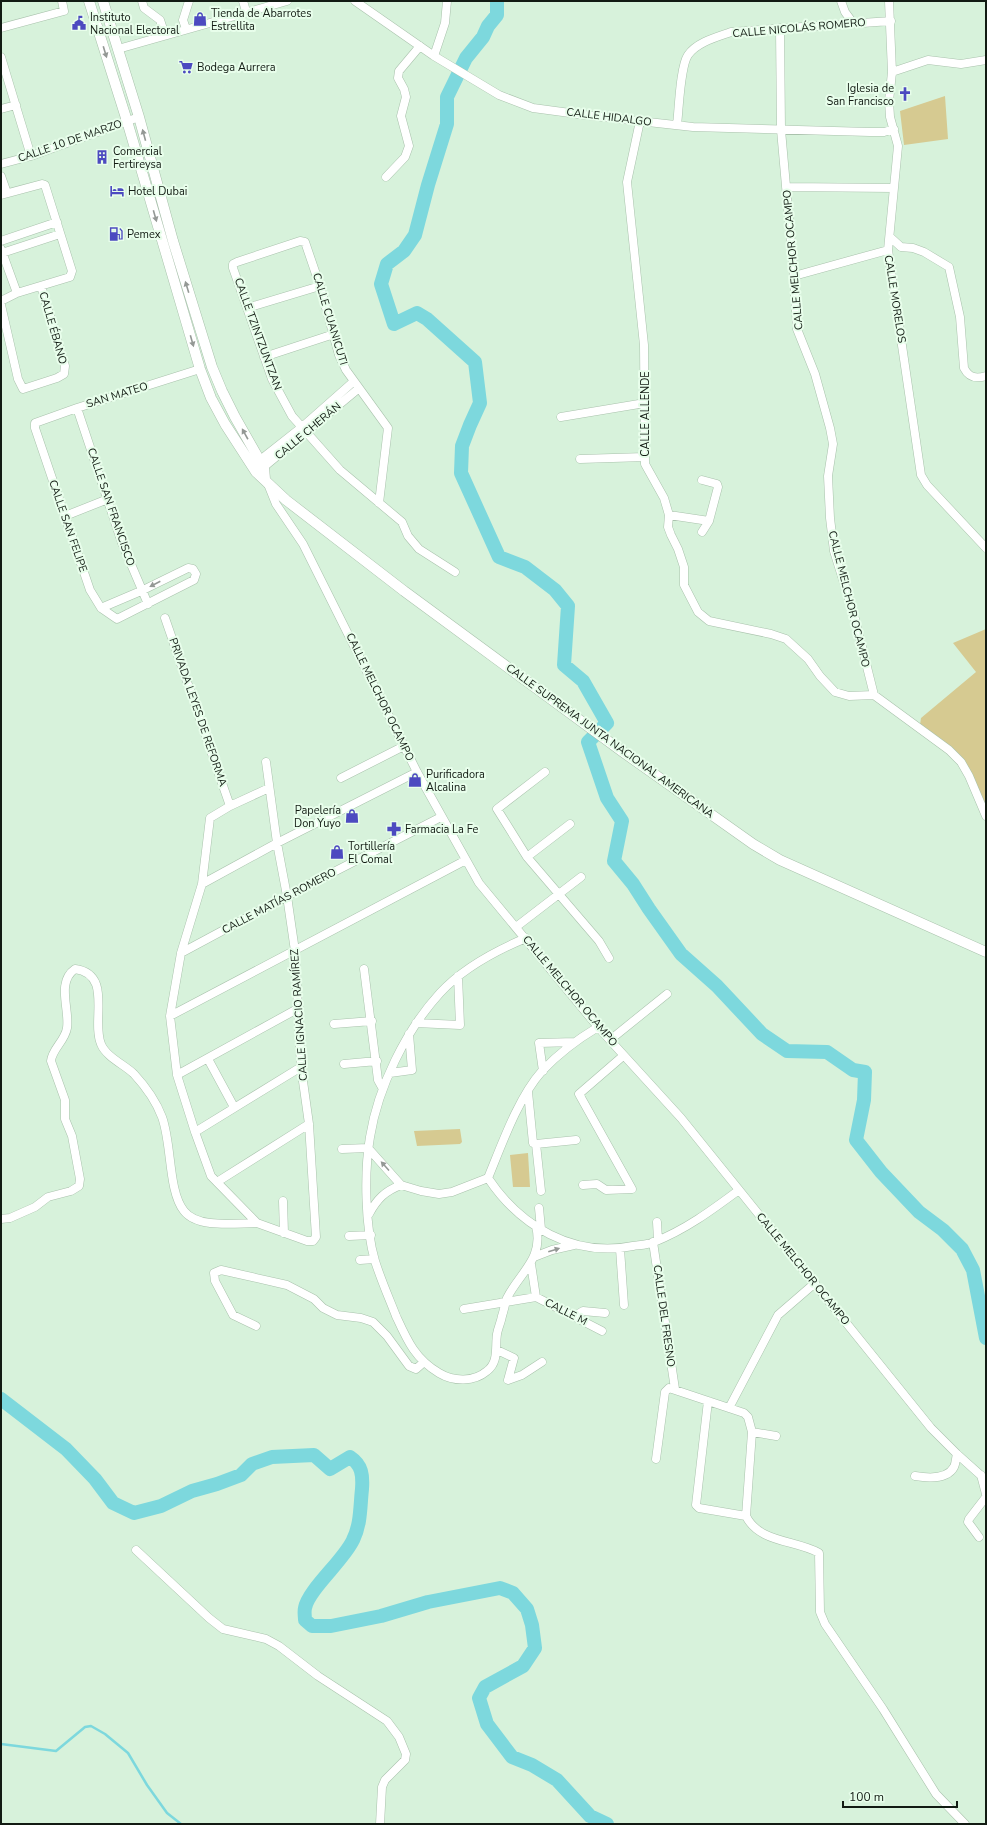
<svg xmlns="http://www.w3.org/2000/svg" width="987" height="1825" viewBox="0 0 987 1825" font-family="'Nunito Sans',sans-serif">
<rect width="100%" height="100%" fill="#d7f2db"/>
<path fill="#d6ca91" d="M945,96L948,139L904,145L900,111Z
M986,629V807L973,776L920,725L921,718L976,672L953,643Z
M460,1129L462,1142L460,1144L417,1146L414,1131Z
M528,1153L530,1187H513L510,1155Z"/>
<g fill="none" stroke-linecap="round" stroke-linejoin="round">
<path stroke="#7dd8dd" stroke-width="2.5" d="M1,1744L56,1751L85,1727L91,1726L105,1734L128,1753L147,1785L167,1813L181,1824"/>
<path stroke="#7dd8dd" stroke-width="14" d="M497,1V15L488,26L483,37L466,58L447,97V124L428,185L415,235L404,251L387,264L381,284L394,324L417,313L427,319L475,362L480,403L470,425L462,446L461,473L499,557L525,567L555,590L568,606L564,665L583,681L607,723L588,742L607,798L622,821L614,861L633,884L649,909L681,954L717,986L762,1034L787,1051L827,1052L853,1070L865,1072L864,1100L856,1140L881,1172L919,1212L943,1230L962,1249L973,1270L986,1338
M1,1399L66,1449L95,1479L113,1503L134,1513L161,1506L192,1491L217,1484L241,1475L252,1464L272,1457L314,1455L330,1469L350,1457C362,1465 363,1475 362,1489C360,1507 361,1524 353,1540C344,1560 308,1590 305,1608C304,1612 305,1616 305,1620L312,1626H331L381,1616L428,1602L500,1588L513,1593L527,1609L532,1625L535,1648L523,1666L485,1687L479,1698L487,1724L512,1757L532,1765L557,1780L590,1816L607,1824"/>
<defs>
<path id="minor" d="M142,1L144,8L160,20L165,35
M243,1L246,11
M355,1L434,56L499,95L533,108L585,115L693,127L870,132H884L894,129
M841,1L845,12L853,23
M889,1L892,72L889,101L890,117L898,146L888,250L921,475L927,485L986,548
M1,28L64,11L62,1
M780,28L781,130L794,276L797,329L815,374L830,428L833,444L828,476L830,518L834,551L854,615L874,695L949,750L961,762L969,776L986,816
M186,29L183,20L189,1
M118,49L287,1
M434,56L445,23L447,1
M1,57L31,156
M892,72L928,60L961,64L986,60
M1,109L16,105
M640,121L627,182L644,345L645,464L664,498L669,515L668,527L671,535L678,549L684,567V585L698,612L709,621L771,634L786,639L808,659L820,676L835,692L849,696L874,695
M677,125C679,109 680,67 688,55C697,42 717,37 731,32L891,21
M1,164L31,156L139,117
M1,176L7,193
M386,177L405,157L409,146L401,116L406,97L404,89L398,78L399,71L420,46
M786,187L894,188
M1,195L42,184L45,185L72,271L70,277L17,293L1,301
M890,237L901,247L913,248L924,252L949,267L960,317L964,368C969,378 976,379 986,376
M1,241L57,222
M1,249L17,293
M2,253L60,234
M794,276L888,250
M1,305L18,379L23,389L57,378L64,374L65,366L41,286
M247,308L320,286
M264,357L334,334
M77,408L122,543L148,604
M561,417L645,403
M580,459L645,457
M255,464L302,427L353,382
M259,471L358,389
M268,484L276,504L303,544L417,772L479,883L598,1027L681,1118L931,1428L957,1454L986,1480
M379,503L388,428L346,370L339,355L320,286L305,242L300,241L237,262L233,264V268L272,379L292,416L340,470L402,522L408,536L419,549L455,572
M669,515L709,521
M65,516L108,499
M702,532L709,521L718,487L717,484L702,480
M101,608L141,591L188,568L193,569L196,574L194,580L117,619L101,608L90,590L35,428V423L77,408L200,369
M165,618L230,806
M266,762L277,843L287,896L295,951L301,1067L309,1124L316,1237L313,1241H307L257,1223L211,1176L195,1132L177,1075L170,1016L181,953L202,884L210,818L230,806L269,788
M545,772L497,809L527,857L599,941L609,958
M341,778L404,746
M527,857L570,824
M202,884L277,843L417,772
M516,927L581,877
M526,938C495,951 463,968 440,993C406,1030 378,1087 370,1137C364,1172 365,1227 375,1261C381,1280 389,1298 396,1316C407,1340 415,1359 439,1373C454,1382 474,1382 487,1371C499,1362 495,1347 497,1334C498,1328 501,1322 502,1316C504,1310 505,1304 507,1298C520,1272 544,1259 536,1226
M181,953L287,896L441,817
M364,969L378,1080L383,1089
M170,1016L466,860
M416,1023L460,1025L458,976
M334,1024L372,1021
M610,1040L667,994
M208,1059L234,1107
M344,1064L377,1061
M543,1071L539,1043L575,1042
M390,1073L412,1070L409,1034
M177,1075L299,1008
M528,1092L533,1143L536,1144L576,1140
M195,1132L301,1067
M536,1144L541,1191
M368,1148L401,1185L421,1191L439,1194L452,1192L488,1178C502,1144 518,1098 542,1071C558,1054 578,1039 598,1027
M342,1149L368,1148
M488,1178C520,1226 573,1258 633,1246C639,1245 647,1245 654,1242C685,1230 712,1210 739,1190
M217,1182L309,1124
M583,1185L597,1184L606,1190L632,1189L579,1094L623,1056
M283,1201L284,1233
M539,1208L541,1229
M369,1214C377,1199 385,1191 401,1185
M1,1219L10,1218L35,1207L48,1197L71,1191L79,1186L80,1179L72,1136L65,1119V1100L51,1061C52,1049 65,1041 67,1028C70,1010 56,982 75,969C113,974 91,1020 101,1044C106,1057 125,1065 134,1074C146,1087 156,1101 162,1117C172,1144 168,1191 184,1211C198,1229 236,1223 257,1223
M657,1222L658,1240
M349,1236L371,1235
M653,1242L675,1389
M620,1249L624,1305
M534,1257L552,1250L574,1245
M360,1260L374,1259
M531,1264L536,1297
M464,1309L536,1297L602,1331
M575,1316L583,1311L605,1313
M256,1326L233,1315L215,1281L214,1273L221,1270L287,1285L314,1299L323,1308L337,1315L361,1318L373,1322L387,1336L409,1366L416,1369L424,1362
M497,1350L514,1358L508,1380
M508,1380L522,1375L542,1362
M708,1401L696,1505L699,1508L746,1516C759,1543 796,1540 819,1553L820,1612L825,1624L883,1709L936,1794L965,1824
M729,1408L778,1315L815,1283
M752,1432L776,1436
M656,1459L665,1392L669,1388L744,1413L748,1417L752,1432L746,1516
M981,1475L986,1494
M915,1476C927,1478 947,1480 954,1467C956,1463 956,1457 957,1454
M979,1537L968,1522L969,1519L986,1497
M136,1550L209,1618L223,1629L266,1639L279,1646L318,1676L387,1721L399,1737L406,1754L405,1760L385,1780L382,1787L380,1824"/>
<path id="major" d="M89,1L127,121L200,369L211,398L225,424L256,472L286,500L404,591L623,752L753,844L780,860L986,952
M103,1L139,117L173,241L212,367L222,391L235,417L264,468L265,479"/>
</defs>
<use href="#minor" stroke="#a9c2ac" stroke-width="9"/>
<use href="#major" stroke="#a9c2ac" stroke-width="11"/>
<use href="#minor" stroke="#fff" stroke-width="8"/>
<use href="#major" stroke="#fff" stroke-width="10"/>
</g>
<defs><path id="oneway-solid" d="M-6-.8H1V-3.2L6.5 0L1 3.2V.8H-6Z"/></defs>
<g fill="#949895">
<use href="#oneway-solid" transform="translate(105 52) rotate(73)"/>
<use href="#oneway-solid" transform="translate(144 135) rotate(-105)"/>
<use href="#oneway-solid" transform="translate(155 216) rotate(74)"/>
<use href="#oneway-solid" transform="translate(187 287) rotate(-107)"/>
<use href="#oneway-solid" transform="translate(192 341) rotate(74)"/>
<use href="#oneway-solid" transform="translate(245 434) rotate(-119)"/>
<use href="#oneway-solid" transform="translate(155 584) rotate(153)"/>
<use href="#oneway-solid" transform="translate(385 1166) rotate(-132)"/>
<use href="#oneway-solid" transform="translate(554 1250) rotate(-17)"/>
</g>
<defs>
<symbol id="shop-bare" viewBox="-9 -9 18 18"><path d="M-5-2.5h2.3a2.7 3.5 0 0 1 5.4 0H5L5.5 6h-11ZM-1.5-2.5h3a1.5 2.3 0 0 0-3 0Z" fill="#4c4ac0" stroke="#e8feeb" stroke-width="2.5" paint-order="stroke"/></symbol>
<symbol id="civic-bare" viewBox="-9 -9 18 18"><path d="M-.6-6.5H3V-4.5H.6V-3L4-1V1h2V6H-6V1h2V-1L-.6-3ZM-1.2 2.5V6h2.4V2.5Z" fill="#4c4ac0" stroke="#e8feeb" stroke-width="2.5" paint-order="stroke"/></symbol>
<symbol id="supermarket-bare" viewBox="-9 -9 18 18"><path d="M-6-5.5h2.5l.6 2H6L4.5 2H-2.5L-4.4-4H-6ZM-1.5 3.2a1.3 1.3 0 1 0 .1 0ZM3 3.2a1.3 1.3 0 1 0 .1 0Z" fill="#4c4ac0" stroke="#e8feeb" stroke-width="2.5" paint-order="stroke"/></symbol>
<symbol id="church-bare" viewBox="-9 -9 18 18"><path d="M-1.2-6h2.4v3.5h3.3v2.4h-3.3V6h-2.4V-.1h-3.3v-2.4h3.3Z" fill="#4c4ac0" stroke="#e8feeb" stroke-width="2.5" paint-order="stroke"/></symbol>
<symbol id="building-bare" viewBox="-9 -9 18 18"><path d="M-4-6H4V6H1V3H-1V6H-4ZM-2.5-4.3h1.7v1.8h-1.7ZM.8-4.3h1.7v1.8H.8ZM-2.5-1h1.7V.8h-1.7ZM.8-1h1.7V.8H.8Z" fill="#4c4ac0" stroke="#e8feeb" stroke-width="2.5" paint-order="stroke"/></symbol>
<symbol id="hotel-bare" viewBox="-9 -9 18 18"><path d="M-6-4.5h1.5V1H6V5H4.5V3h-9V5H-6ZM-4 0a1.8 1.8 0 1 1 3.6 0ZM.5 0V-2.5h3Q6-2.5 6 0Z" fill="#4c4ac0" stroke="#e8feeb" stroke-width="2.5" paint-order="stroke"/></symbol>
<symbol id="fuel-bare" viewBox="-9 -9 18 18"><path d="M-5.5-6h7V0h2V4h1.3V-2.5L3-4.5l.8-.8L6-3V5H2.5V1h-1V6h-7ZM-4.2-4.7v3.2H.2V-4.7Z" fill="#4c4ac0" stroke="#e8feeb" stroke-width="2.5" paint-order="stroke"/></symbol>
<symbol id="pharmacy-bare" viewBox="-9 -9 18 18"><path d="M-2-6h4v4h4v4h-4v4h-4v-4h-4v-4h4Z" fill="#4c4ac0" stroke="#e8feeb" stroke-width="2.5" paint-order="stroke"/></symbol>
</defs>
<g fill-rule="evenodd">
<use href="#shop-bare" x="190" y="9" width="20" height="20"/>
<use href="#civic-bare" x="69" y="13" width="20" height="20"/>
<use href="#supermarket-bare" x="176" y="57" width="20" height="20"/>
<use href="#church-bare" x="895" y="84" width="20" height="20"/>
<use href="#building-bare" x="92" y="147" width="20" height="20"/>
<use href="#hotel-bare" x="107" y="181" width="20" height="20"/>
<use href="#fuel-bare" x="106" y="224" width="20" height="20"/>
<use href="#shop-bare" x="405" y="770" width="20" height="20"/>
<use href="#shop-bare" x="342" y="806" width="20" height="20"/>
<use href="#pharmacy-bare" x="384" y="819" width="20" height="20"/>
<use href="#shop-bare" x="327" y="842" width="20" height="20"/>
</g>
<g text-anchor="middle" dominant-baseline="central" stroke-width="4" stroke-linejoin="round" paint-order="stroke">
<g font-size="11" fill="#121b13" stroke="#e8feeb" text-anchor="start">
<text x="211" y="13">Tienda de Abarrotes<tspan x="211" dy="13">Estrellita</tspan></text>
<text x="90" y="17">Instituto<tspan x="90" dy="13">Nacional Electoral</tspan></text>
<text x="197" y="67">Bodega Aurrera</text>
<text x="894" y="88" text-anchor="end">Iglesia de<tspan x="894" dy="13">San Francisco</tspan></text>
<text x="113" y="151">Comercial<tspan x="113" dy="13">Fertireysa</tspan></text>
<text x="128" y="191">Hotel Dubai</text>
<text x="127" y="234">Pemex</text>
<text x="426" y="774">Purificadora<tspan x="426" dy="13">Alcalina</tspan></text>
<text x="341" y="810" text-anchor="end">Papelería<tspan x="341" dy="13">Don Yuyo</tspan></text>
<text x="405" y="829">Farmacia La Fe</text>
<text x="348" y="846">Tortillería<tspan x="348" dy="13">El Comal</tspan></text>
</g>
<g font-size="11" fill="#121b13" stroke="#e8feeb">
<text transform="translate(799 28) rotate(-5)">CALLE NICOLÁS ROMERO</text>
<text transform="translate(609 117) rotate(7)">CALLE HIDALGO</text>
<text transform="translate(70 141) rotate(-19)">CALLE 10 DE MARZO</text>
<text transform="translate(793 260) rotate(-95)">CALLE MELCHOR OCAMPO</text>
<text transform="translate(895 299) rotate(81)">CALLE MORELOS</text>
<text transform="translate(330 319) rotate(73)">CALLE CUANICUTI</text>
<text transform="translate(53 328) rotate(74)">CALLE ÉBANO</text>
<text transform="translate(258 334) rotate(70)">CALLE TZINTZUNTZAN</text>
<text transform="translate(117 395) rotate(-17)">SAN MATEO</text>
<text transform="translate(645 414) rotate(-90)">CALLE ALLENDE</text>
<text transform="translate(308 431) rotate(-40)">CALLE CHERÁN</text>
<text transform="translate(111 507) rotate(71)">CALLE SAN FRANCISCO</text>
<text transform="translate(68 526) rotate(71)">CALLE SAN FELIPE</text>
<text transform="translate(849 599) rotate(76)">CALLE MELCHOR OCAMPO</text>
<text transform="translate(380 697) rotate(64)">CALLE MELCHOR OCAMPO</text>
<text transform="translate(198 712) rotate(71)">PRIVADA LEYES DE REFORMA</text>
<text transform="translate(610 741) rotate(36)">CALLE SUPREMA JUNTA NACIONAL AMERICANA</text>
<text transform="translate(279 901) rotate(-28)">CALLE MATÍAS ROMERO</text>
<text transform="translate(570 991) rotate(50)">CALLE MELCHOR OCAMPO</text>
<text transform="translate(299 1015) rotate(-94)">CALLE IGNACIO RAMÍREZ</text>
<text transform="translate(803 1269) rotate(51)">CALLE MELCHOR OCAMPO</text>
<text transform="translate(566 1312) rotate(27)">CALLE M</text>
<text transform="translate(664 1316) rotate(82)">CALLE DEL FRESNO</text>
</g>
</g>
<rect width="987" height="1825" fill="none" stroke="#121b13" stroke-width="4"/>
<path d="M843 1801v6h114v-6" fill="none" stroke="#121b13" stroke-width="2"/>
<text x="849" y="1801" font-size="12" fill="#121b13" stroke="#e8feeb" stroke-width="3" paint-order="stroke">100 m</text>
</svg>
